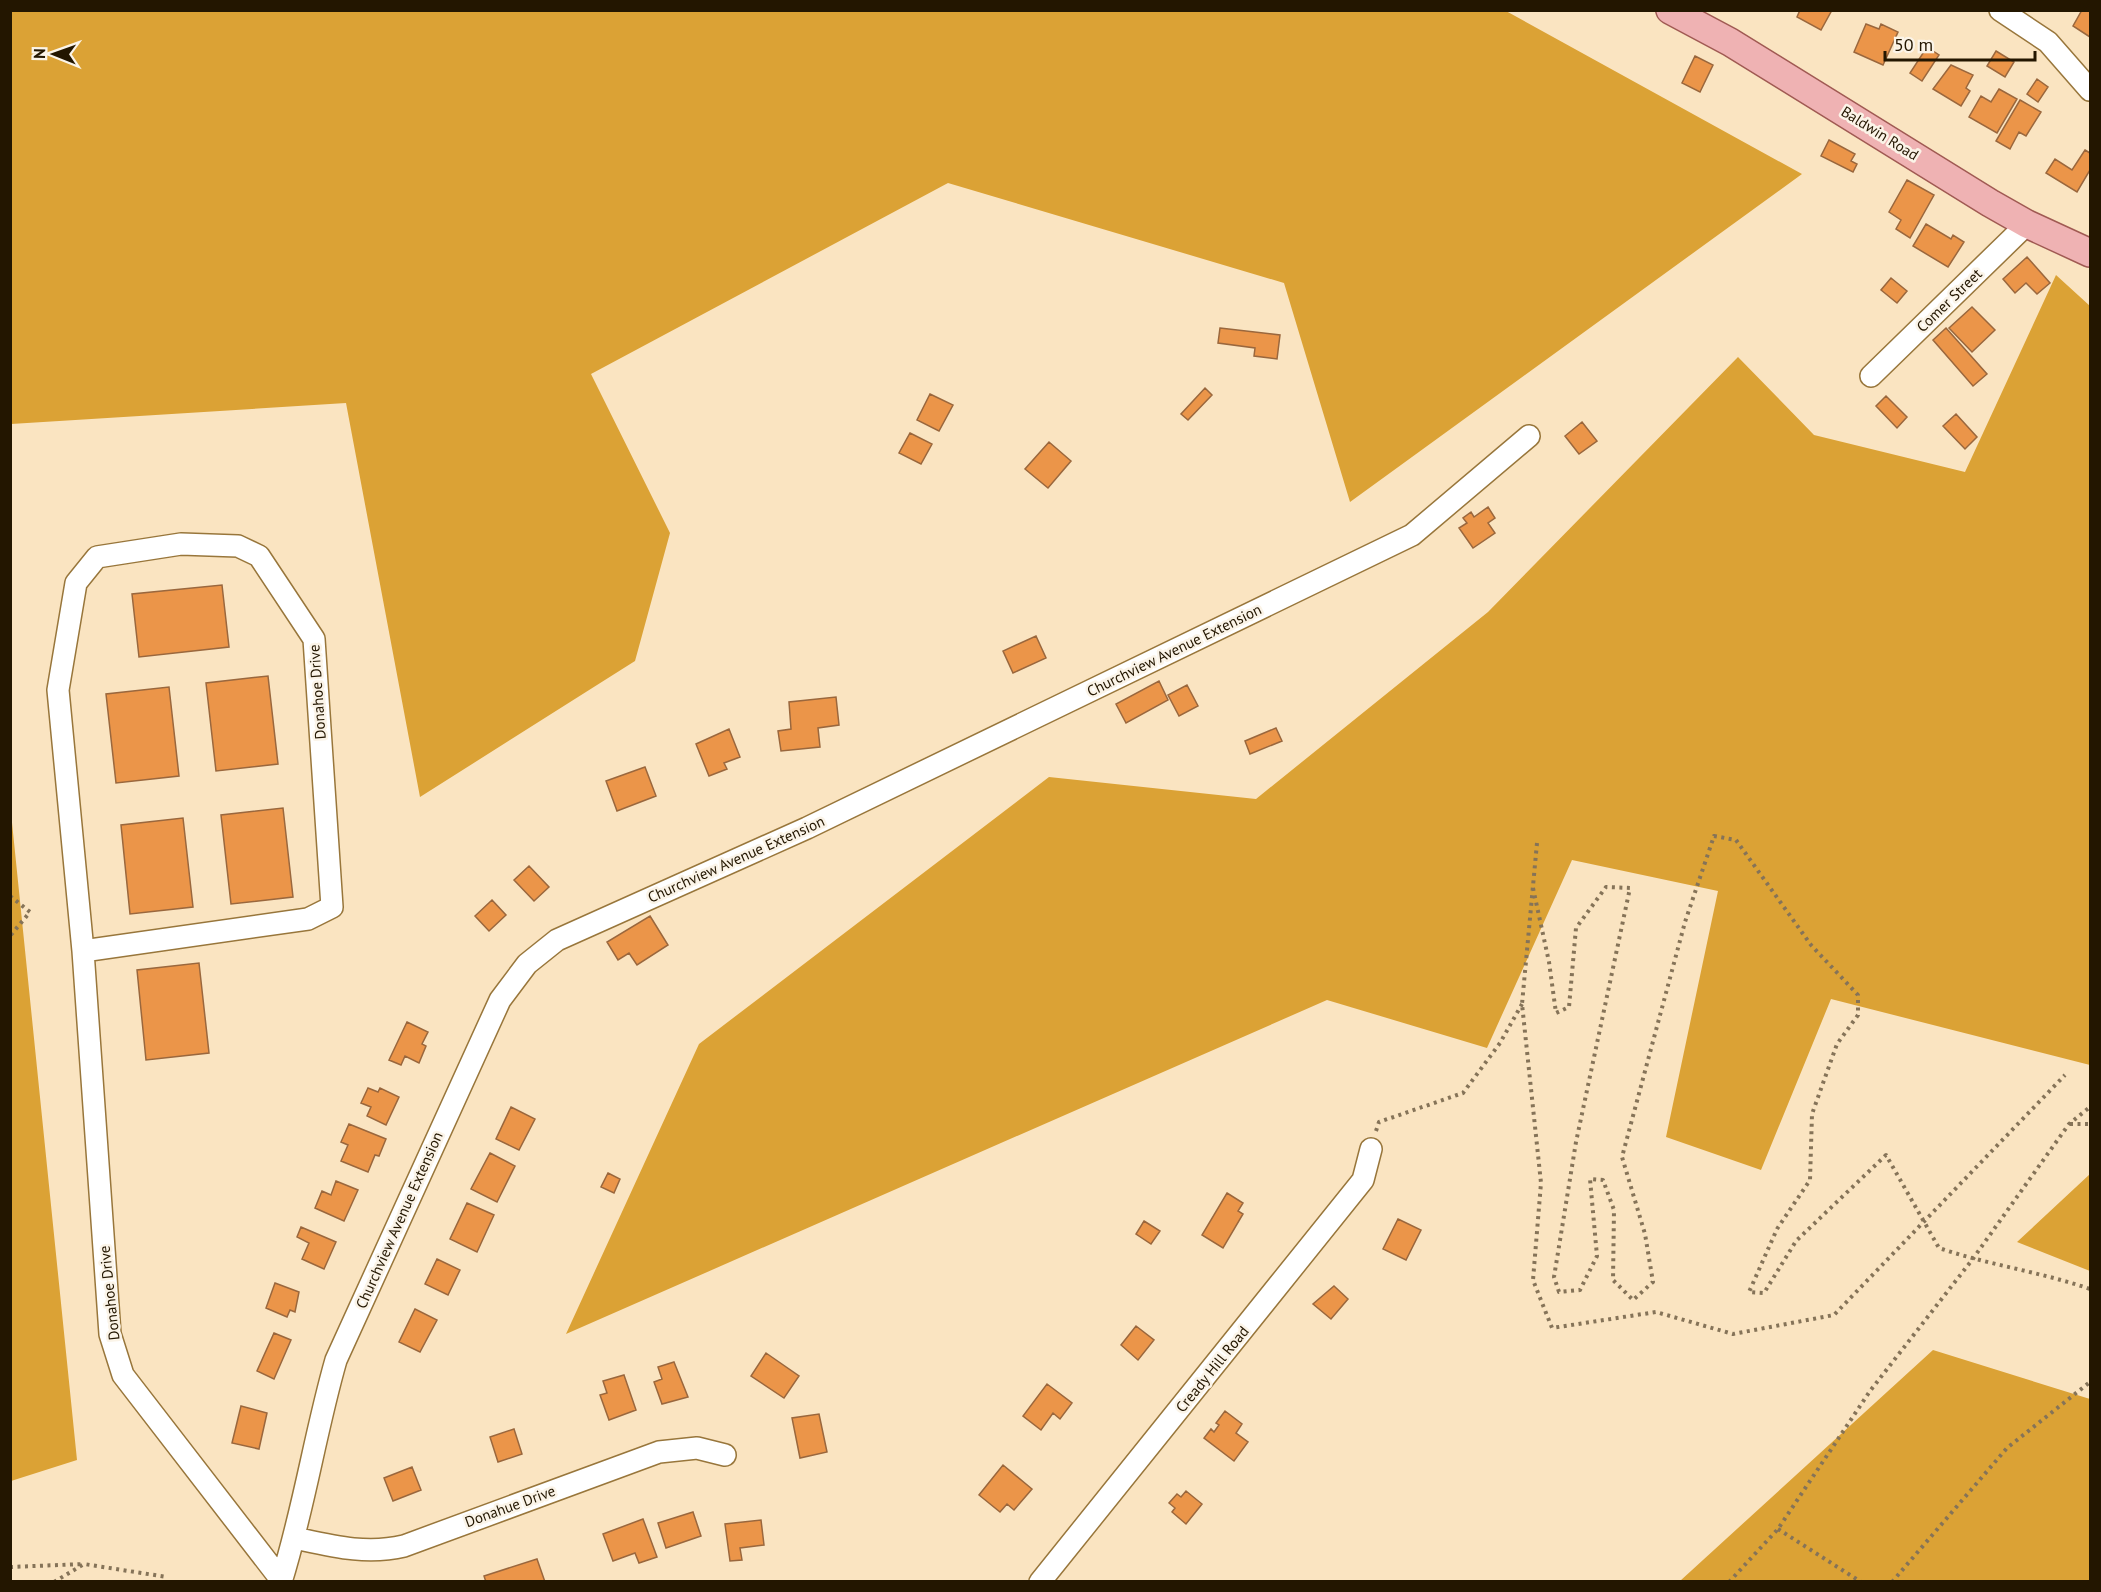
<svg xmlns="http://www.w3.org/2000/svg" width="2101" height="1592" viewBox="0 0 2101 1592" font-family="'PT Sans',sans-serif">
<rect width="100%" height="100%" fill="#fae4c1"/>
<path fill="#dba235" d="M11,10L1506,11L1802,174L1350,502L1284,283L948,183L591,374L670,533L635,661L420,797L346,403L11,424Z
M2056,275L2090,306V1065L1831,999L1761,1170L1666,1137L1718,891L1572,860L1487,1048L1327,1000L566,1334L699,1044L1049,777L1256,799L1488,612L1738,357L1814,435L1965,472Z
M10,803L77,1460L11,1481H10Z
M2090,1174V1271L2017,1242Z
M1933,1350L2090,1399V1581H1680Z"/>
<path fill="#eb9549" stroke="#9a673d" stroke-width="1.5" d="M1800,10H1832L1821,30L1797,17Z
M2082,10H2090V37L2073,26Z
M1866,24L1879,29L1881,24L1898,32L1883,65L1854,52Z
M1927,47L1939,55L1922,81L1910,73Z
M1996,51L2014,62L2005,77L1987,66Z
M1695,56L1713,65L1700,92L1682,83Z
M1951,65L1973,75L1966,88L1970,91L1961,106L1933,89Z
M2037,79L2048,87L2038,102L2027,94Z
M1999,89L2017,99L1997,133L1969,117L1981,96L1991,102Z
M2020,100L2041,112L2026,136L2019,132L2010,149L1996,141Z
M1829,140L1855,154L1851,161L1857,164L1853,172L1821,156Z
M2085,150L2090,153V170L2077,192L2046,173L2055,159L2072,170Z
M1907,180L1934,195L1910,238L1896,229L1901,220L1889,212Z
M1926,224L1951,239L1953,235L1964,242L1948,267L1913,246Z
M2027,257L2050,283L2037,294L2026,283L2015,293L2003,279Z
M1891,278L1907,291L1897,303L1881,290Z
M1972,307L1995,330L1972,352L1949,328Z
M1220,328L1280,335L1277,359L1254,356L1255,348L1218,343Z
M1946,328L1987,374L1973,386L1933,340Z
M1205,388L1212,395L1188,420L1181,414Z
M930,394L953,405L939,431L917,420Z
M1886,396L1907,417L1897,428L1876,406Z
M1956,414L1977,437L1965,449L1943,426Z
M1582,422L1597,441L1579,454L1565,436Z
M910,433L932,444L921,464L899,453Z
M1049,442L1071,461L1048,488L1025,469Z
M1488,507L1495,518L1488,523L1495,533L1473,548L1459,528L1467,523L1463,518L1471,512L1474,517Z
M222,585L229,647L139,657L132,594Z
M1036,636L1046,658L1013,673L1003,651Z
M268,676L278,764L216,771L206,683Z
M1159,681L1168,700L1126,723L1116,704Z
M1187,685L1198,706L1179,716L1168,695Z
M169,687L179,776L116,783L106,694Z
M836,697L839,725L818,728L820,747L781,751L778,731L791,729L789,702Z
M1276,728L1282,741L1250,754L1245,741Z
M729,729L740,757L724,763L727,769L709,776L696,744Z
M645,767L656,796L617,811L606,781Z
M283,808L293,897L231,904L221,815Z
M183,818L193,907L130,914L121,825Z
M529,866L549,887L534,901L514,880Z
M492,900L506,915L489,931L475,916Z
M650,916L668,945L637,965L629,953L618,960L607,942Z
M199,963L209,1053L146,1060L137,970Z
M407,1022L428,1032L422,1044L426,1046L419,1063L405,1056L401,1065L389,1060Z
M368,1088L378,1092L380,1088L399,1097L386,1125L367,1116L371,1107L361,1103Z
M511,1107L535,1119L519,1150L496,1139Z
M349,1124L386,1139L379,1156L375,1155L368,1172L341,1161L348,1145L341,1142Z
M490,1153L515,1166L497,1202L471,1189Z
M608,1173L620,1179L614,1193L601,1187Z
M336,1181L358,1190L344,1221L315,1208L322,1191L331,1195Z
M1227,1193L1243,1203L1238,1211L1243,1214L1223,1248L1202,1235Z
M467,1203L494,1215L477,1252L450,1239Z
M1398,1219L1421,1230L1406,1260L1383,1249Z
M1144,1221L1160,1231L1151,1244L1136,1234Z
M301,1227L336,1242L324,1269L302,1259L309,1243L297,1237Z
M437,1259L460,1270L448,1295L425,1284Z
M275,1283L299,1292L295,1312L290,1310L287,1317L266,1308Z
M1334,1286L1348,1299L1331,1319L1313,1304Z
M415,1309L437,1320L420,1352L399,1342Z
M1136,1326L1154,1340L1138,1360L1121,1345Z
M274,1333L291,1340L274,1379L257,1371Z
M766,1353L799,1376L784,1398L751,1376Z
M674,1362L688,1397L662,1404L654,1382L662,1379L658,1367Z
M624,1375L636,1410L609,1420L600,1395L607,1393L603,1381Z
M1047,1384L1072,1403L1060,1419L1053,1413L1041,1430L1023,1416Z
M241,1406L267,1413L259,1449L232,1443Z
M1225,1411L1242,1424L1236,1433L1248,1442L1234,1461L1204,1438L1211,1429L1214,1432L1219,1425L1216,1423Z
M819,1414L827,1452L800,1458L792,1418Z
M514,1429L522,1454L498,1462L490,1437Z
M1003,1465L1032,1489L1014,1510L1007,1504L1000,1512L979,1495Z
M412,1467L421,1490L393,1501L384,1478Z
M1186,1491L1202,1504L1186,1524L1172,1512L1175,1508L1169,1503L1177,1494L1181,1497Z
M693,1512L701,1536L666,1548L658,1523Z
M643,1519L657,1557L639,1563L635,1553L613,1561L603,1534Z
M761,1520L764,1545L740,1548L742,1560L730,1561L725,1524Z
M537,1559L545,1582H486L484,1576Z"/>
<g fill="none" stroke-linecap="round" stroke-linejoin="round">
<defs>
<path id="minor" d="M2000,10L2048,42L2090,90
M1871,376L2027,224
M83,951L308,919L332,907L314,639L259,556L238,546L181,544L97,557L76,583L58,690L83,951L110,1334L123,1375L282,1581
M295,1538C332,1546 366,1555 404,1546L659,1452L697,1448L725,1455
M281,1582C304,1509 315,1433 336,1360L500,1000L527,964L557,940L807,828L1412,535L1529,436
M1040,1582L1363,1180L1371,1149"/>
<path id="major" d="M1670,10L1730,42L1990,203L2027,224L2090,253"/>
</defs>
<use href="#minor" stroke="#98763b" stroke-width="24"/>
<use href="#major" stroke="#a05a53" stroke-width="30"/>
<path stroke="#857358" stroke-width="4" stroke-dasharray="3 4.5" stroke-linecap="butt" d="M1537,843L1522,1004L1541,1183L1533,1280L1552,1328L1656,1312L1733,1334L1834,1315L2065,1075
M1533,888L1549,962L1556,1013L1569,1007L1576,928L1606,887L1630,888L1576,1142L1554,1277L1559,1292L1580,1290L1597,1256L1590,1179L1603,1180L1614,1210L1613,1280L1633,1300L1653,1282L1645,1234L1622,1157L1685,922L1714,836L1736,840L1811,945L1858,995V1015L1837,1044L1812,1114L1810,1180L1777,1229L1749,1292L1764,1293L1796,1241L1886,1155L1939,1248C1989,1265 2041,1272 2090,1289
M10,896L30,912L10,936
M2070,1124H2090
M1376,1131L1379,1122L1463,1093L1500,1043L1522,1004
M1778,1529L1861,1582
M10,1567L84,1564
M54,1582L84,1564L167,1577
M1729,1582L1778,1529L1870,1391L1972,1260L2069,1124L2090,1107
M1892,1582L2007,1448L2090,1382"/>
<use href="#minor" stroke="#fff" stroke-width="21"/>
<use href="#major" stroke="#efb2b3" stroke-width="27"/>
</g>
<g text-anchor="middle" dominant-baseline="central" stroke-width="5" stroke-linejoin="round" paint-order="stroke">
<g font-size="15" fill="#231600" stroke="#fbf4e8">
<text transform="translate(1880 133) rotate(32)">Baldwin Road</text>
<text transform="translate(1949 300) rotate(-44)">Comer Street</text>
<text transform="translate(1174 650) rotate(-26)">Churchview Avenue Extension</text>
<text transform="translate(317 692) rotate(-94)">Donahoe Drive</text>
<text transform="translate(736 859) rotate(-24)">Churchview Avenue Extension</text>
<text transform="translate(399 1220) rotate(-66)">Churchview Avenue Extension</text>
<text transform="translate(109 1293) rotate(-96)">Donahoe Drive</text>
<text transform="translate(1212 1369) rotate(-51)">Cready Hill Road</text>
<text transform="translate(510 1506) rotate(-20)">Donahue Drive</text>
</g>
</g>
<rect width="2101" height="1592" fill="none" stroke="#231600" stroke-width="24"/>
<g transform="translate(54 54) rotate(271)" stroke="#fbf4e8" stroke-width="4.5" paint-order="stroke">
<path d="M0-4.5L10 22L0 15L-10 22Z" fill="#231600"/>
<text y="-9" font-size="16" font-weight="bold" text-anchor="middle" fill="#231600">N</text>
</g>
<path d="M1885 51v9h150v-9" fill="none" stroke="#231600" stroke-width="3"/>
<text x="1894" y="51" font-size="18" fill="#231600" stroke="#fbf4e8" stroke-width="4.5" paint-order="stroke">50 m</text>
</svg>
